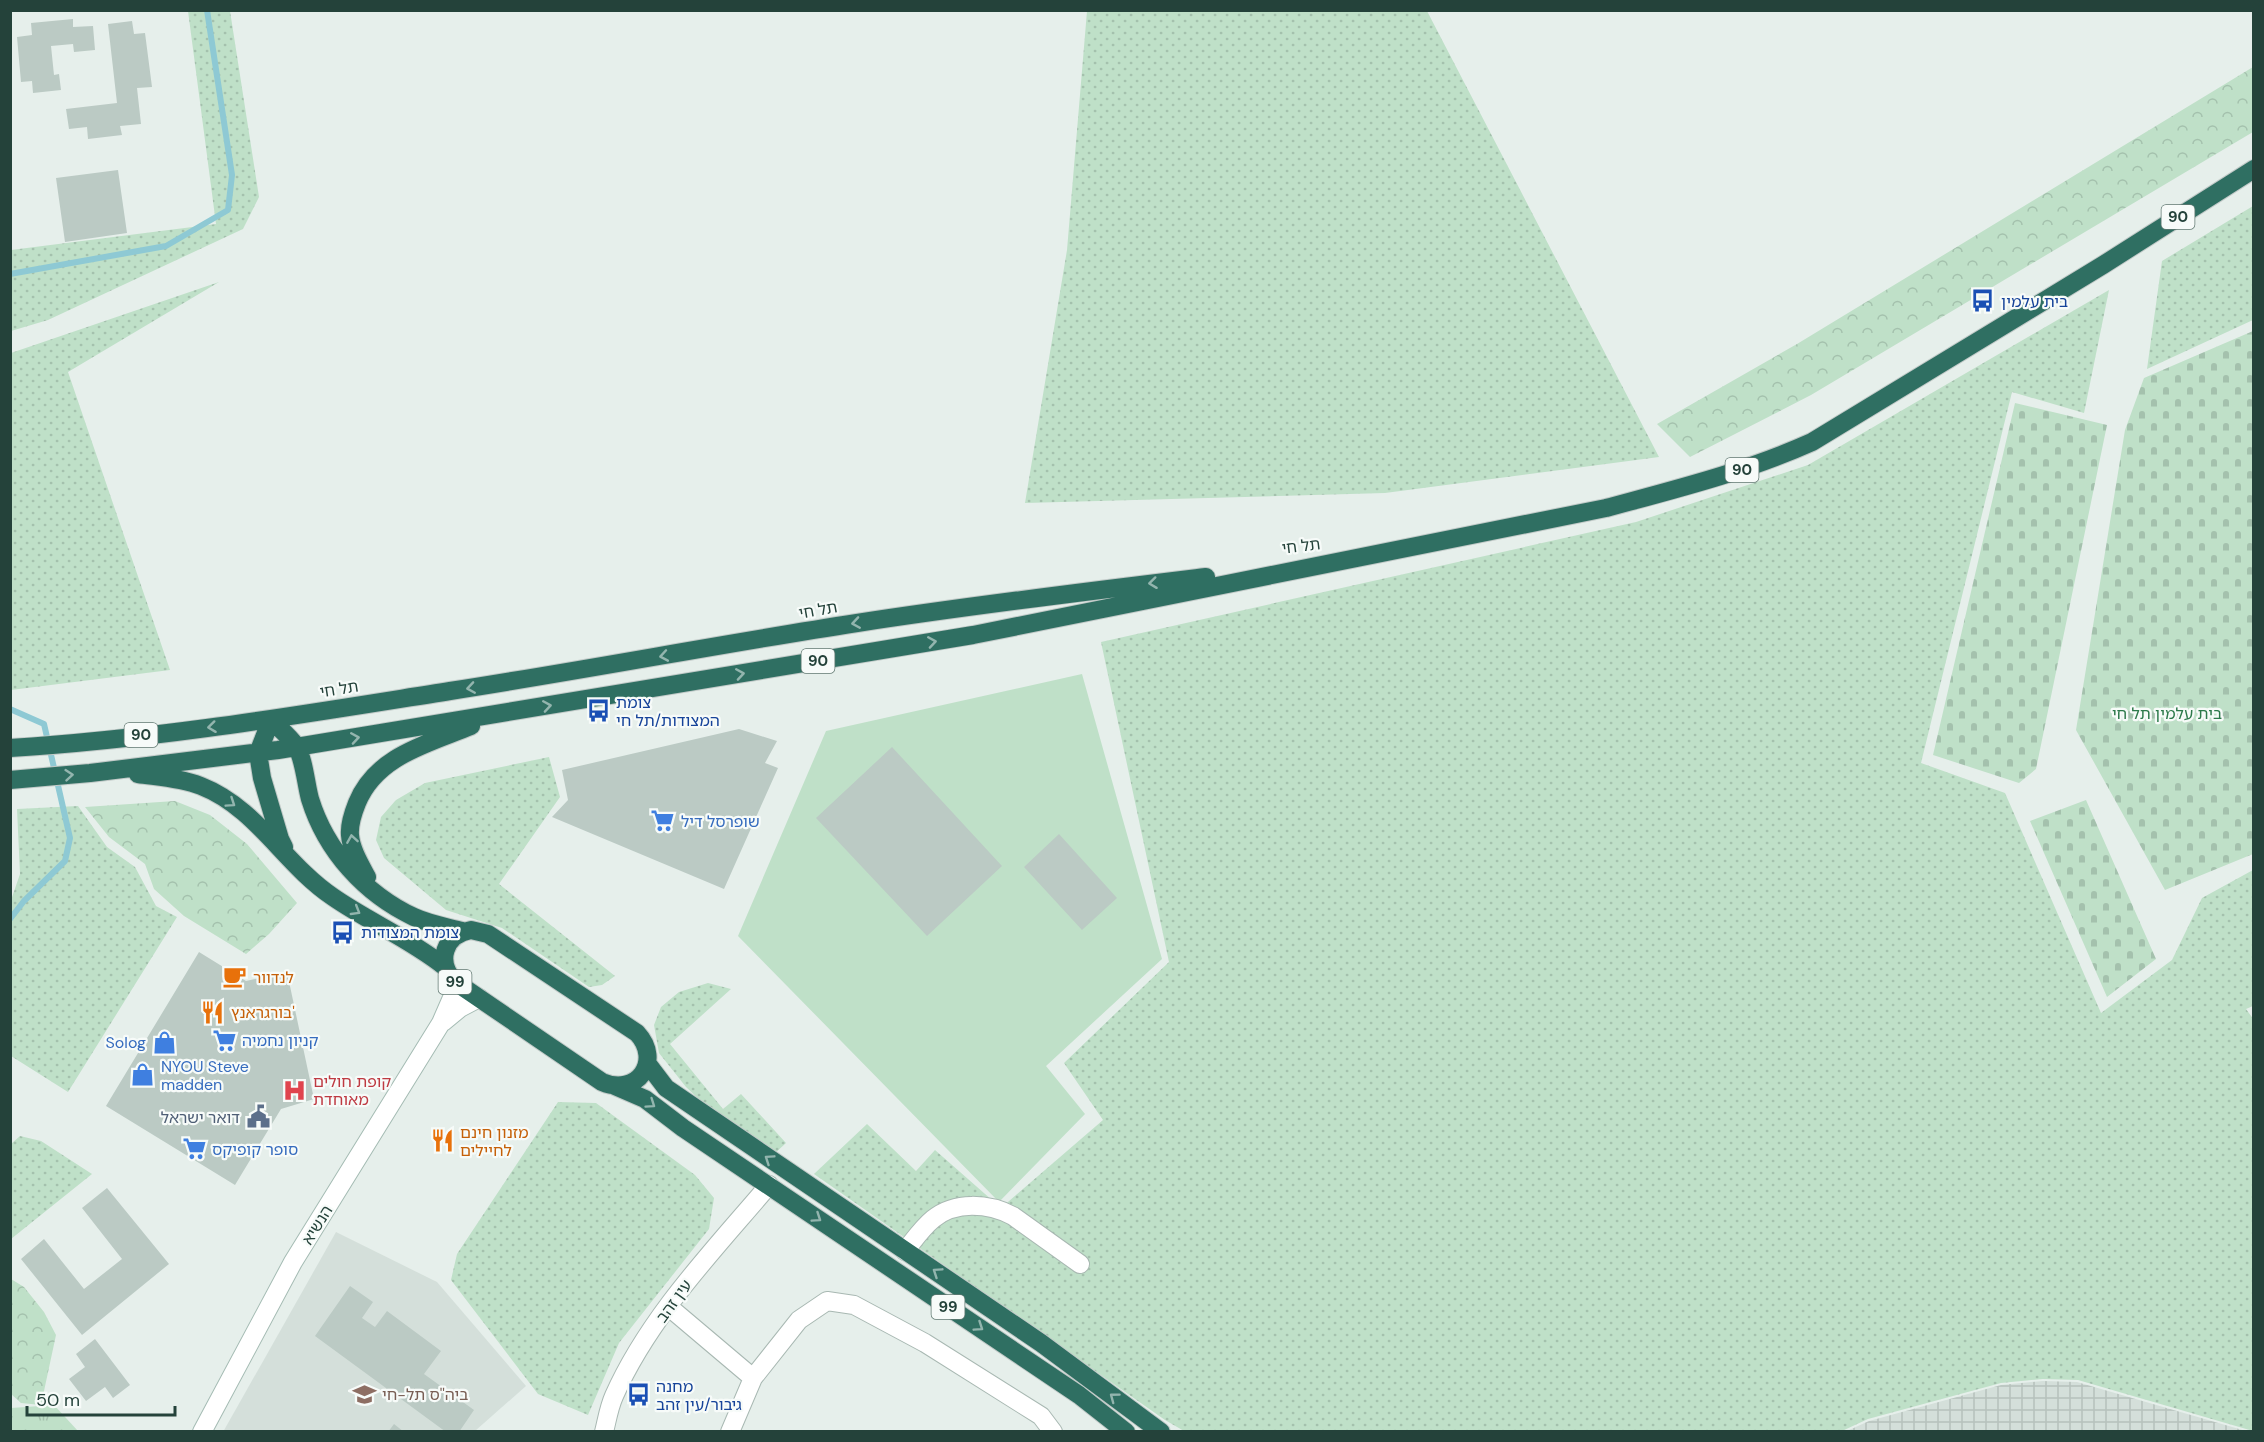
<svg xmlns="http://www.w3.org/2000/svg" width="2264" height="1442" viewBox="0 0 2264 1442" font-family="'DM Sans','Noto Sans Hebrew',sans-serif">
<defs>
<pattern id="industrial-grid" width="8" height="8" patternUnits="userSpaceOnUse" patternTransform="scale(1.5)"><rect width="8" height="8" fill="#d4dfda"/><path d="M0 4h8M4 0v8" fill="none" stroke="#b6c1bc"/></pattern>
<pattern id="grass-dots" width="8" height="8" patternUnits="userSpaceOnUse" patternTransform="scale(1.5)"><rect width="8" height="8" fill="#bfe0c8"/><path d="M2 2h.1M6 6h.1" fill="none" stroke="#a4c1ad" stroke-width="1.8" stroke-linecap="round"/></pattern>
<pattern id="forest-crowns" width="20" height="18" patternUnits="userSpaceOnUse" patternTransform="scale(1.5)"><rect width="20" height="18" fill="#bfe0c8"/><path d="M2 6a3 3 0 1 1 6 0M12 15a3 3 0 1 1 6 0" fill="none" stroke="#a4c1ad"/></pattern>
<pattern id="cemetery-stones" width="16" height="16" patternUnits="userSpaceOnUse" patternTransform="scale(1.5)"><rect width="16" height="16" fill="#bfe0c8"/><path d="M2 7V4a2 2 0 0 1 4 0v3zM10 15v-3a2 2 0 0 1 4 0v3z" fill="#a4c1ad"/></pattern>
<pattern id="park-tufts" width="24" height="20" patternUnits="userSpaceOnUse" patternTransform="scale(1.5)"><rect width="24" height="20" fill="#bfe0c8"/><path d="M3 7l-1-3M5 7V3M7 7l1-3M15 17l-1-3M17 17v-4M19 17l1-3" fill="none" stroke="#a4c1ad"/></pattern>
</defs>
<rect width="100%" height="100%" fill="#e6efeb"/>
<path fill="#d4dfda" d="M336,1232L437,1282L526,1386L475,1431L223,1432Z"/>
<path fill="url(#industrial-grid)" d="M2043,1381L2077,1382L2246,1431H1847L1869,1421L2001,1385Z"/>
<path fill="url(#grass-dots)" d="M188,11H230L259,197L243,229L48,320L11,331V250L216,224Z
M1087,11H1427L1659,457L1385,493L1025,503L1067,250Z
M2253,206V320L2147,369L2162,261Z
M219,282L68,372L170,670L11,690V353Z
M2109,290L2084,413L2012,392L1921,763L2005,793L2101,1013L2172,960L2202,898L2253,870V1006L2246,1009L2254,1020L2253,1431L2078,1380L2043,1379L2001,1383L1868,1419L1842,1431H1184L1165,1420L814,1174L867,1124L916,1171L935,1150L1001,1208L1103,1120L1064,1063L1169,962L1101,642L1636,522L1808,465Z
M549,757L560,797L499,884L615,976L602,985L589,987L502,928L446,910L384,858L376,840L381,817L396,800L425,783Z
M78,806L107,847L135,867L156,906L177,917L68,1092L11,1056L10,903L20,874L17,809Z
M708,983L731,989L670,1044L723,1109L741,1094L786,1143L772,1156L724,1123L686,1087L659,1053L654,1025L661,1007L679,992Z
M558,1102L596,1103L695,1175L714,1198L709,1229L619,1343L588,1415L538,1394L451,1280L457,1254Z
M20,1136L41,1141L92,1174L11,1239V1144Z"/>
<path fill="url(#forest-crowns)" d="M2253,67V132L1811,395L1690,457L1657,424L1797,344Z
M175,801L210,815L247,844L297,903L269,934L246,954L184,916L154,889L145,864L109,837L85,807Z
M11,1279L24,1287L44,1312L56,1335L41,1405L21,1403L11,1394Z"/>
<path fill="url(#cemetery-stones)" d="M2253,331V854L2165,890L2076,730L2125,430L2144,378Z
M2015,403L2107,425L2036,769L2019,783L1933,755Z
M2086,800L2156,959L2107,997L2030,821Z"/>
<path fill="url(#park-tufts)" d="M54,1405L78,1431H11V1408Z"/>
<path fill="#bfe0c8" d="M1082,674L1162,959L1046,1066L1085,1114L999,1202L738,936L826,731Z"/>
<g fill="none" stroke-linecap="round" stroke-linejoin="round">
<path stroke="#8ec9d4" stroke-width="6" d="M10,274L166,246L228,210L232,175L207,10
M10,709L44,724L70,838L65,861L24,901L10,919"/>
</g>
<path fill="#bbcac4" d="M73,19V27L93,26L95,50L74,52L73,44L51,46L54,75L59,74L61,90L33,93L32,81L21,82L17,37L32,35L31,23Z
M132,21L134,34L145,33L152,87L137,88L141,124L120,126L122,135L88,139L87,127L69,129L66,109L117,103L108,24Z
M118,170L127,233L65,242L56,178Z
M739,729L777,741L765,763L778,768L724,889L552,817L568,800L562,770Z
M892,747L1002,866L927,936L816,818Z
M1059,834L1117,898L1082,930L1024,867Z
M199,952L246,981L287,972L314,1099L281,1109L235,1185L106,1106Z
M107,1188L169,1264L82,1335L21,1259L44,1239L84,1289L122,1259L82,1208Z
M350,1286L373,1302L362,1318L375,1327L387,1311L441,1351L424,1374L474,1410L459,1432H446L315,1336Z
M95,1339L130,1385L113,1398L105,1387L86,1401L69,1379L85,1367L76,1354Z
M394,1424L404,1432H388Z"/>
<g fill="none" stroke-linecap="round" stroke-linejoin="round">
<defs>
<path id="street" d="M905,1251C914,1240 922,1228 933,1219C955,1201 988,1203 1013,1216L1080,1264
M669,1307L753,1378
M604,1432C607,1420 609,1407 614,1396C649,1317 713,1251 769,1185
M730,1432L753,1378L799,1320L827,1301L854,1305L925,1343L1041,1416L1053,1432"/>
<path id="secondary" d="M443,1022L460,1008L479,998
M202,1432L293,1262L441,1023L458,984"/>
<path id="highway" d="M271,720C279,728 290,737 296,746C304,758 306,785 310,799C326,851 365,894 414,917C429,924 447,927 462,931
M271,720L258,753L262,778L280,839L284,847
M10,748C158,739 304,714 450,691C586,670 721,644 857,623C973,605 1090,591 1206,577
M138,774C159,777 181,778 201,786C257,808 284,864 333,897C369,922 410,939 445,967
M10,780L90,773L278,750L973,635L1606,508C1676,489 1745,472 1812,442L2103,265L2254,169
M367,877C360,864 351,849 350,835C349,824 353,813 357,803C376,756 427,744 471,726
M471,930L488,934L637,1033C663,1061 637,1097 602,1082L454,981C436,961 444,935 471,930Z
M647,1063L666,1088L1041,1343L1161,1432
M615,1086L645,1099L683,1128L1079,1395L1126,1432"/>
</defs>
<use href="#street" stroke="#a8b8b2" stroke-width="20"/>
<use href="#secondary" stroke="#a4bbb3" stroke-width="20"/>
<use href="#highway" stroke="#c2cac8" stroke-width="20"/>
<use href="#street" stroke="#fff" stroke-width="18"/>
<use href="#secondary" stroke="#fff" stroke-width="18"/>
<use href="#highway" stroke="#2f6f62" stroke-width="18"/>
</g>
<defs><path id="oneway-chevron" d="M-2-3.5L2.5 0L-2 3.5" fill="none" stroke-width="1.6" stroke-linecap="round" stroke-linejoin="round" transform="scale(1.5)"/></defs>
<g stroke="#93b5ae">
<use href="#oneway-chevron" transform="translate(1153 583) rotate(173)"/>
<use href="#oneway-chevron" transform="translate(856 623) rotate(171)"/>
<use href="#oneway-chevron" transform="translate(932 642) rotate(-9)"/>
<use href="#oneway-chevron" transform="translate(664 656) rotate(170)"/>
<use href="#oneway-chevron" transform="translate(740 674) rotate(-9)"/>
<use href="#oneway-chevron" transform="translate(471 688) rotate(171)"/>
<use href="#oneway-chevron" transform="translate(547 706) rotate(-9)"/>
<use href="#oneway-chevron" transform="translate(212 727) rotate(173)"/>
<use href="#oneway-chevron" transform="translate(355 738) rotate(-9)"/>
<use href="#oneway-chevron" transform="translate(69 775) rotate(-5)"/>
<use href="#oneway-chevron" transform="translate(231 803) rotate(34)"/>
<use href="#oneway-chevron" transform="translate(352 839) rotate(-99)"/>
<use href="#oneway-chevron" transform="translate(356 911) rotate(31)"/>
<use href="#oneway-chevron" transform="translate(651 1104) rotate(35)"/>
<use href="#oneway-chevron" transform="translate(769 1159) rotate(-146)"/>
<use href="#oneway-chevron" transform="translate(817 1218) rotate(34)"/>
<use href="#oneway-chevron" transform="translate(937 1272) rotate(-146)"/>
<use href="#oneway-chevron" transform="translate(979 1327) rotate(34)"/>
<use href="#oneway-chevron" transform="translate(1114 1397) rotate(-143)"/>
</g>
<defs>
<symbol id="bus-bare" viewBox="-9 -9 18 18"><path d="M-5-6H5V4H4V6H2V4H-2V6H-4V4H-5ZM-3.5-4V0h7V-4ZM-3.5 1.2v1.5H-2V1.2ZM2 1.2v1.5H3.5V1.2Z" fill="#1a4fb4" stroke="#f7fbf9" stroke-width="2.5" paint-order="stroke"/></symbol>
<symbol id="supermarket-bare" viewBox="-9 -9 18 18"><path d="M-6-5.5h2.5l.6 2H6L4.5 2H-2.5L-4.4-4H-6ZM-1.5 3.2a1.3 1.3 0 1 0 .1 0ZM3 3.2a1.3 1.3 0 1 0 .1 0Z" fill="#3f7fe0" stroke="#f7fbf9" stroke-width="2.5" paint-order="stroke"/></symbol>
<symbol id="cafe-bare" viewBox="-9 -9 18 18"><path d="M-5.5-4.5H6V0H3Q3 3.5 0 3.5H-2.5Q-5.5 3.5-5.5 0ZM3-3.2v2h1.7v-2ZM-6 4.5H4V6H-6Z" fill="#e8710a" stroke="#f7fbf9" stroke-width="2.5" paint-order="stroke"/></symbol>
<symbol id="restaurant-bare" viewBox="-9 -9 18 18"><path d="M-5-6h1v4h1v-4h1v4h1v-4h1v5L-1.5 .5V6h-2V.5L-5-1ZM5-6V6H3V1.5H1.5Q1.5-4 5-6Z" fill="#e8710a" stroke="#f7fbf9" stroke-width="2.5" paint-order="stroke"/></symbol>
<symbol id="shop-bare" viewBox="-9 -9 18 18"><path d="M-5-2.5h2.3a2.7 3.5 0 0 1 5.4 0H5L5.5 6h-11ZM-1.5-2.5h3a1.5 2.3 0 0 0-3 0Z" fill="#3f7fe0" stroke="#f7fbf9" stroke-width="2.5" paint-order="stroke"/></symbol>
<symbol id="hospital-bare" viewBox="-9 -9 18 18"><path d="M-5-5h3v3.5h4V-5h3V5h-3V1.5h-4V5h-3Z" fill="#e0444e" stroke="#f7fbf9" stroke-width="2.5" paint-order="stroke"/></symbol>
<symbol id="civic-bare" viewBox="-9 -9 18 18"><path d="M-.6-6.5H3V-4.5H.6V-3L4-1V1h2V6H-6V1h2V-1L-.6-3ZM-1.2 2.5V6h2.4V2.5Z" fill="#5c6f8a" stroke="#f7fbf9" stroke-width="2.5" paint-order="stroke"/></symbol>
<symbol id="school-bare" viewBox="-9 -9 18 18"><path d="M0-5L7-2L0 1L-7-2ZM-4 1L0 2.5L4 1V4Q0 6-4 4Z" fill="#8d6e63" stroke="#f7fbf9" stroke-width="2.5" paint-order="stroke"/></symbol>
</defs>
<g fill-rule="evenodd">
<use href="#bus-bare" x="1966" y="284" width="33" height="33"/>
<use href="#bus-bare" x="582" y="694" width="33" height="33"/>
<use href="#supermarket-bare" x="646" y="804" width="33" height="33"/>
<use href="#bus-bare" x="326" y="916" width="33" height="33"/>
<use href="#cafe-bare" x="218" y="960" width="33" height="33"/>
<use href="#restaurant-bare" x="196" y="996" width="33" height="33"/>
<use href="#supermarket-bare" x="208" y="1024" width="33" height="33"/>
<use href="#shop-bare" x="148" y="1026" width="33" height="33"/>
<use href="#shop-bare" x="126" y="1058" width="33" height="33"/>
<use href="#hospital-bare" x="278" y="1074" width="33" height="33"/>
<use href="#civic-bare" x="242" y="1100" width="33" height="33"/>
<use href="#restaurant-bare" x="426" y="1124" width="33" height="33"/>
<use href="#supermarket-bare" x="178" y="1132" width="33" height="33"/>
<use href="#school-bare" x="348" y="1378" width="33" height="33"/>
<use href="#bus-bare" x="622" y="1378" width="33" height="33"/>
</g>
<g text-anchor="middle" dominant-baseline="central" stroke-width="4.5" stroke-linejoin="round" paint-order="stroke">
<g fill="#f7fbf9" stroke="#637a73" stroke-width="1.5">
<rect x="2161.5" y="205" width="33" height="24" rx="4.5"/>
<rect x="1725.5" y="458" width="33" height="24" rx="4.5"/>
<rect x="801.5" y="649" width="33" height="24" rx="4.5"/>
<rect x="124.5" y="723" width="33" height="24" rx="4.5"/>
<rect x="438.5" y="970" width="33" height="24" rx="4.5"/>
<rect x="931.5" y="1295" width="33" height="24" rx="4.5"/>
</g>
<g font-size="15" font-weight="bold" fill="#24423a">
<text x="2178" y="217">90</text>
<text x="1742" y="470">90</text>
<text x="818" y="661">90</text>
<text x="141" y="735">90</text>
<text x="455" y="982">99</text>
<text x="948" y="1307">99</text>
</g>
<g font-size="16" fill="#164399" stroke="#f7fbf9" text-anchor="start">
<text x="2001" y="301">בית עלמין</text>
<text x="616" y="702">צומת<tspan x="616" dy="18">המצודות/תל חי</tspan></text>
<text x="361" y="932">צומת המצודות</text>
<text x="656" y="1386">מחנה<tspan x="656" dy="18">גיבור/עין זהב</tspan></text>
</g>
<g font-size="16" fill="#24423a" stroke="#f7fbf9">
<text transform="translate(1301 546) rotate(-7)">תל חי</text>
<text transform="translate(818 610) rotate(-10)">תל חי</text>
<text transform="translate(339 689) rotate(-9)">תל חי</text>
<text transform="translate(317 1225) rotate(-58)">הנשיא</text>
<text transform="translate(674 1301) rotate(-54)">עין זהב</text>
</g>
<g font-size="16" fill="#2d7a4b" stroke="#f7fbf9">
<text x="2167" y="713">בית עלמין תל חי</text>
</g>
<g font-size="16" fill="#366cbe" stroke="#f7fbf9" text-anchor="start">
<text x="681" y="821">שופרסל דיל</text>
<text x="242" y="1040">קניון נחמיה</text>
<text x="146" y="1042" text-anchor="end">Solog</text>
<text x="161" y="1066">NYOU Steve<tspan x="161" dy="18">madden</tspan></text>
<text x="212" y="1149">סופר קופיקס</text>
</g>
<g font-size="16" fill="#c56008" stroke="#f7fbf9" text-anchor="start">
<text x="253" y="977">לנדוור</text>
<text x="231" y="1012">בורגראנץ'</text>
<text x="460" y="1132">מזנון חינם<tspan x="460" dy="18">לחיילים</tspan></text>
</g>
<g font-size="16" fill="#be3a42" stroke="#f7fbf9" text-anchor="start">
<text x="313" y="1081">קופת חולים<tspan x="313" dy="18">מאוחדת</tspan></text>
</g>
<g font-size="16" fill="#4e5e75" stroke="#f7fbf9" text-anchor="end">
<text x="240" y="1117">דואר ישראל</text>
</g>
<g font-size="16" fill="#785e54" stroke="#f7fbf9" text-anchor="start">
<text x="382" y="1394">ביה''ס תל-חי</text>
</g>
</g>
<rect width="2264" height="1442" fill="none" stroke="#24423a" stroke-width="24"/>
<path d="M27 1406v9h148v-9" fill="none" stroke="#24423a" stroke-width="3"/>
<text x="36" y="1406" font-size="18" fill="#24423a" stroke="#f7fbf9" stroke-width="4.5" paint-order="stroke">50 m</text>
</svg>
